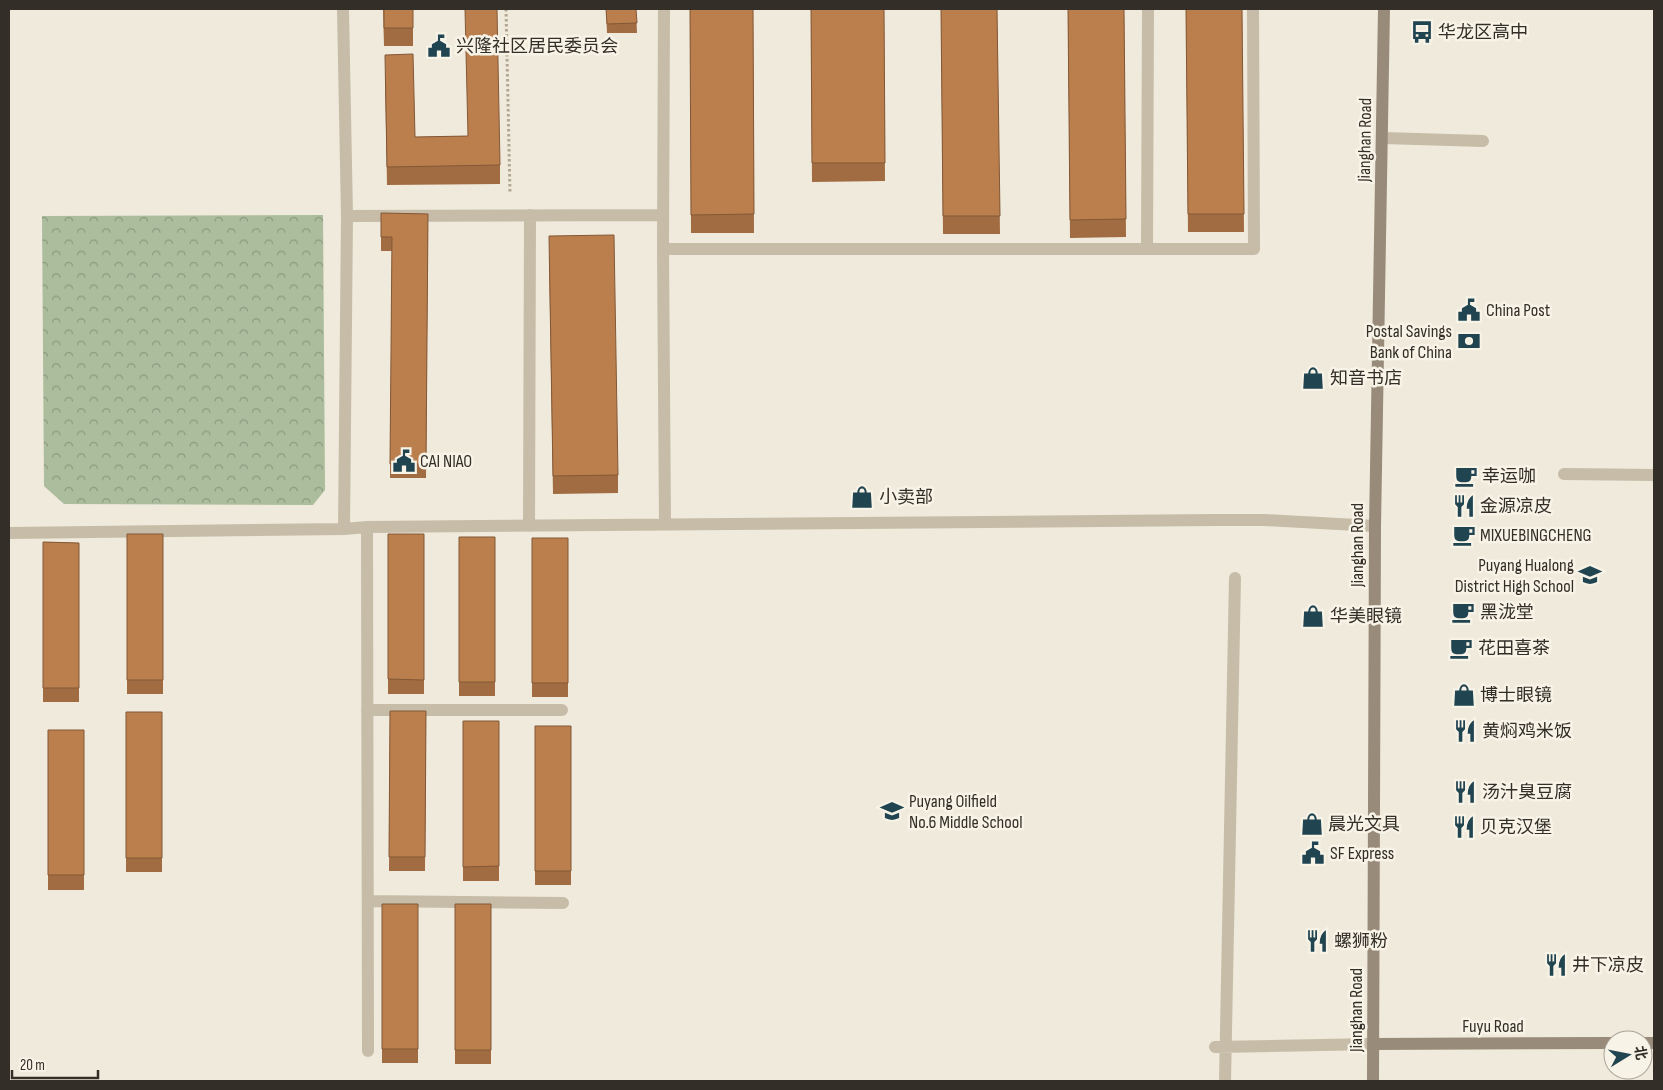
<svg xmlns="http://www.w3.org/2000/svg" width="1663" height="1090" viewBox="0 0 1663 1090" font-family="'Sofia Sans Condensed','Noto Sans SC',sans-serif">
<defs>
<pattern id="forest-crowns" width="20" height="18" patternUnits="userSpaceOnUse" patternTransform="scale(1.25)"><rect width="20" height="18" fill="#abbd9c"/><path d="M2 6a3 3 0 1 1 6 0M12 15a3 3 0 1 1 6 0" fill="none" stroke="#8c9a7f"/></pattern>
</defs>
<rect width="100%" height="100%" fill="#efeadb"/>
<path fill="url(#forest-crowns)" d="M323,215L325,490L313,505L64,504L44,486L42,216Z"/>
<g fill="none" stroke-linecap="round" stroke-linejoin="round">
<path stroke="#b2a692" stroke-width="3" stroke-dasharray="2.5 2.5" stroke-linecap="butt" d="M506,9L510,194"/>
<path stroke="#c6bca8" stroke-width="12" d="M1383,138L1483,141
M1564,474L1654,475"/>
<path stroke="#c6bca8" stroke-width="12" d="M343,9L347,216L344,529
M664,9L663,249L665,524
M347,216L663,215
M663,249H1254L1253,9
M1147,249L1148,9
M529,526L530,215
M367,527L368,1051
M9,533L344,529L367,527L1216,520H1264L1375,526
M367,710H562
M368,901L563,903
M1215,1047L1373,1044
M1225,1081L1235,578"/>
<path stroke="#998b7a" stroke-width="12" d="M1643,1043H1654
M1373,1044L1613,1043
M1373,1081L1375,526L1384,9"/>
</g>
<path fill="#a16c42" d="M383,9H413V46H384Z
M606,9H636L637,33H607Z
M690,9H753L754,233H691Z
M811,9H884L885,181L812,182Z
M941,9H997L1000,234H943Z
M1068,9H1124L1126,237L1070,238Z
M1186,9H1242L1244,232H1188Z
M385,73L415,137L467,136L500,165V184L387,185Z
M381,213L428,214L426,478H390L392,251H381Z
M549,254L618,475V493L553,494Z
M127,534H163V694H127Z
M388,534H424V694H388Z
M459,537H495V696H459Z
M532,538H568V697H532Z
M43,542L79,543V702H43Z
M390,711H426L425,871H389Z
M126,712L162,713V872H126Z
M463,721H499V881H463Z
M535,726H571V885H535Z
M48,730H84V890H48Z
M382,904H418V1063H382Z
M455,904H491V1064H455Z"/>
<path fill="#bb7e4d" stroke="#835836" d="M384,9H413V28H384Z
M465,9H497L500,165L387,167L385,55L413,54L415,137L468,136Z
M606,9H636L637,23L607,24Z
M690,9H753L754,214L691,215Z
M811,9H884L885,163H812Z
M941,9H997L1000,216H943Z
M1068,9H1124L1126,219L1070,220Z
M1186,9H1242L1244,214H1188Z
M381,213L428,214L426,464H390L392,237H381Z
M614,235L618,475L553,476L549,236Z
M127,534H163V680H127Z
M388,534H424V680L388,679Z
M459,537H495V682H459Z
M532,538H568V683H532Z
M43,542L79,543V688H43Z
M390,711H426L425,857H389Z
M126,712H162V858H126Z
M463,721H499V866L463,867Z
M535,726H571V871H535Z
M48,730H84V875H48Z
M382,904H418V1049H382Z
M455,904H491V1050H455Z"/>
<defs>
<symbol id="bus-bare" viewBox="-9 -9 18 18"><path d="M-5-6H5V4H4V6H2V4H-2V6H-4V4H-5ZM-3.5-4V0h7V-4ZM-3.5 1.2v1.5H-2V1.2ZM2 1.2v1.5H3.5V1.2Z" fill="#214451" stroke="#f7f3e7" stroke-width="2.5" paint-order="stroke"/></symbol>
<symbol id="civic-bare" viewBox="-9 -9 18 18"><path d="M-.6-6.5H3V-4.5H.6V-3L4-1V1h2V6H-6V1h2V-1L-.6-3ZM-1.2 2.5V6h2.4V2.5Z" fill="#214451" stroke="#f7f3e7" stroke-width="2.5" paint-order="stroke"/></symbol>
<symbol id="bank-bare" viewBox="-9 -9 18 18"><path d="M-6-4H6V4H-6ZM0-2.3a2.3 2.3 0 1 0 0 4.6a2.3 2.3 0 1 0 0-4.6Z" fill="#214451" stroke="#f7f3e7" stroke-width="2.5" paint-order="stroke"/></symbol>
<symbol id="shop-bare" viewBox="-9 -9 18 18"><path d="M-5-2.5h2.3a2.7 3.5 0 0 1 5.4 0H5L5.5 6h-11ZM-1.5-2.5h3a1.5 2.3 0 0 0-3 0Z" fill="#214451" stroke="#f7f3e7" stroke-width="2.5" paint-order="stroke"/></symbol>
<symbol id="cafe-bare" viewBox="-9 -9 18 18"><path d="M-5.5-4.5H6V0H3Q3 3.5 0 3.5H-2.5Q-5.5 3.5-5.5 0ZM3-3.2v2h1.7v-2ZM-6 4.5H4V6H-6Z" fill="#214451" stroke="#f7f3e7" stroke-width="2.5" paint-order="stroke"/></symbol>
<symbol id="restaurant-bare" viewBox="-9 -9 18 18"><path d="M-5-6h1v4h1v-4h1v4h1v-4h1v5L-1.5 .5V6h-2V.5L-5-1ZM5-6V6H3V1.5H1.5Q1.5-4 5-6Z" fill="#214451" stroke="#f7f3e7" stroke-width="2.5" paint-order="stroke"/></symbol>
<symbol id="school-bare" viewBox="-9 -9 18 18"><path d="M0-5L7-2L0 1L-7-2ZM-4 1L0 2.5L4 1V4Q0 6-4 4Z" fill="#214451" stroke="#f7f3e7" stroke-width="2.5" paint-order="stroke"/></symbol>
</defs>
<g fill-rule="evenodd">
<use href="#bus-bare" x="1406" y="16" width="32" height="32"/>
<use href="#civic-bare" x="423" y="30" width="32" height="32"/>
<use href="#civic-bare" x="1453" y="294" width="32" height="32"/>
<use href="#bank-bare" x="1453" y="325" width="32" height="32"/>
<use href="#shop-bare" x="1297" y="362" width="32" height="32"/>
<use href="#civic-bare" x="388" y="445" width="32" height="32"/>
<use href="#cafe-bare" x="1450" y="460" width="32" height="32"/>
<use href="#shop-bare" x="846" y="481" width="32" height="32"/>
<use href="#restaurant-bare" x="1448" y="490" width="32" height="32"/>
<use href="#cafe-bare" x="1448" y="519" width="32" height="32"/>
<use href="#school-bare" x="1574" y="559" width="32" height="32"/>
<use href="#cafe-bare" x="1447" y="596" width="32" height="32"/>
<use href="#shop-bare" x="1297" y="600" width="32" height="32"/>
<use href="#cafe-bare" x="1445" y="632" width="32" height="32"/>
<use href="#shop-bare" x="1448" y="679" width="32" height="32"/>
<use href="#restaurant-bare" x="1449" y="715" width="32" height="32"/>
<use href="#restaurant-bare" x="1449" y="776" width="32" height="32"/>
<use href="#school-bare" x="876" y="795" width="32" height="32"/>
<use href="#shop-bare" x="1296" y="808" width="32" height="32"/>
<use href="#restaurant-bare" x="1448" y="811" width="32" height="32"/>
<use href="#civic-bare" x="1297" y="837" width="32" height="32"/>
<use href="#restaurant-bare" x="1301" y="925" width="32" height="32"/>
<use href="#restaurant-bare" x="1540" y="949" width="32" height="32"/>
</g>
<g text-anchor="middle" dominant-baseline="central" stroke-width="5" stroke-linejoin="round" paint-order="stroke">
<g font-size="18" fill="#332e27" stroke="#f7f3e7" text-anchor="start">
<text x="1438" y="32">华龙区高中</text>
<text x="456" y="46">兴隆社区居民委员会</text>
<text x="1486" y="310">China Post</text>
<text x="1452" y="331" text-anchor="end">Postal Savings<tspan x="1452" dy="21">Bank of China</tspan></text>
<text x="1330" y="378">知音书店</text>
<text x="420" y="461">CAI NIAO</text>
<text x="1482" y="476">幸运咖</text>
<text x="879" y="497">小卖部</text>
<text x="1480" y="506">金源凉皮</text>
<text x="1480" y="535">MIXUEBINGCHENG</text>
<text x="1574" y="565" text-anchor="end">Puyang Hualong<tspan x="1574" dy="21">District High School</tspan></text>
<text x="1480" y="612">黑泷堂</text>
<text x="1330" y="616">华美眼镜</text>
<text x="1478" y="648">花田喜茶</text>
<text x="1480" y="695">博士眼镜</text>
<text x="1482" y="731">黄焖鸡米饭</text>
<text x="1482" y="792">汤汁臭豆腐</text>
<text x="909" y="801">Puyang Oilfield<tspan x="909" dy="21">No.6 Middle School</tspan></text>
<text x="1328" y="824">晨光文具</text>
<text x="1480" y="827">贝克汉堡</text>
<text x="1330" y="853">SF Express</text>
<text x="1334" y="941">螺狮粉</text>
<text x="1572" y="965">井下凉皮</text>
</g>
<g font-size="18" fill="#332e27" stroke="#f7f3e7">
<text transform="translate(1365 140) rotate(-89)">Jianghan Road</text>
<text transform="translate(1357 545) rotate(-90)">Jianghan Road</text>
<text transform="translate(1356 1010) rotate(-90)">Jianghan Road</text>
<text x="1493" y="1026">Fuyu Road</text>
</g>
</g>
<rect width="1663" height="1090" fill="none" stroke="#332e27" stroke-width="20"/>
<g transform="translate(1628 1055) rotate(80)"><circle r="24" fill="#f7f3e7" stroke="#a9a49a"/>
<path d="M0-4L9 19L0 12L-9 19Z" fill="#214451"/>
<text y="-8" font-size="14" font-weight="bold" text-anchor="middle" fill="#332e27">北</text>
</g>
<path d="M12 1070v8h86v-8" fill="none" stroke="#332e27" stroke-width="2.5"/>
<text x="20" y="1070" font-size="15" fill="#332e27" stroke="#f7f3e7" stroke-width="4" paint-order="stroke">20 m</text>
</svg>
